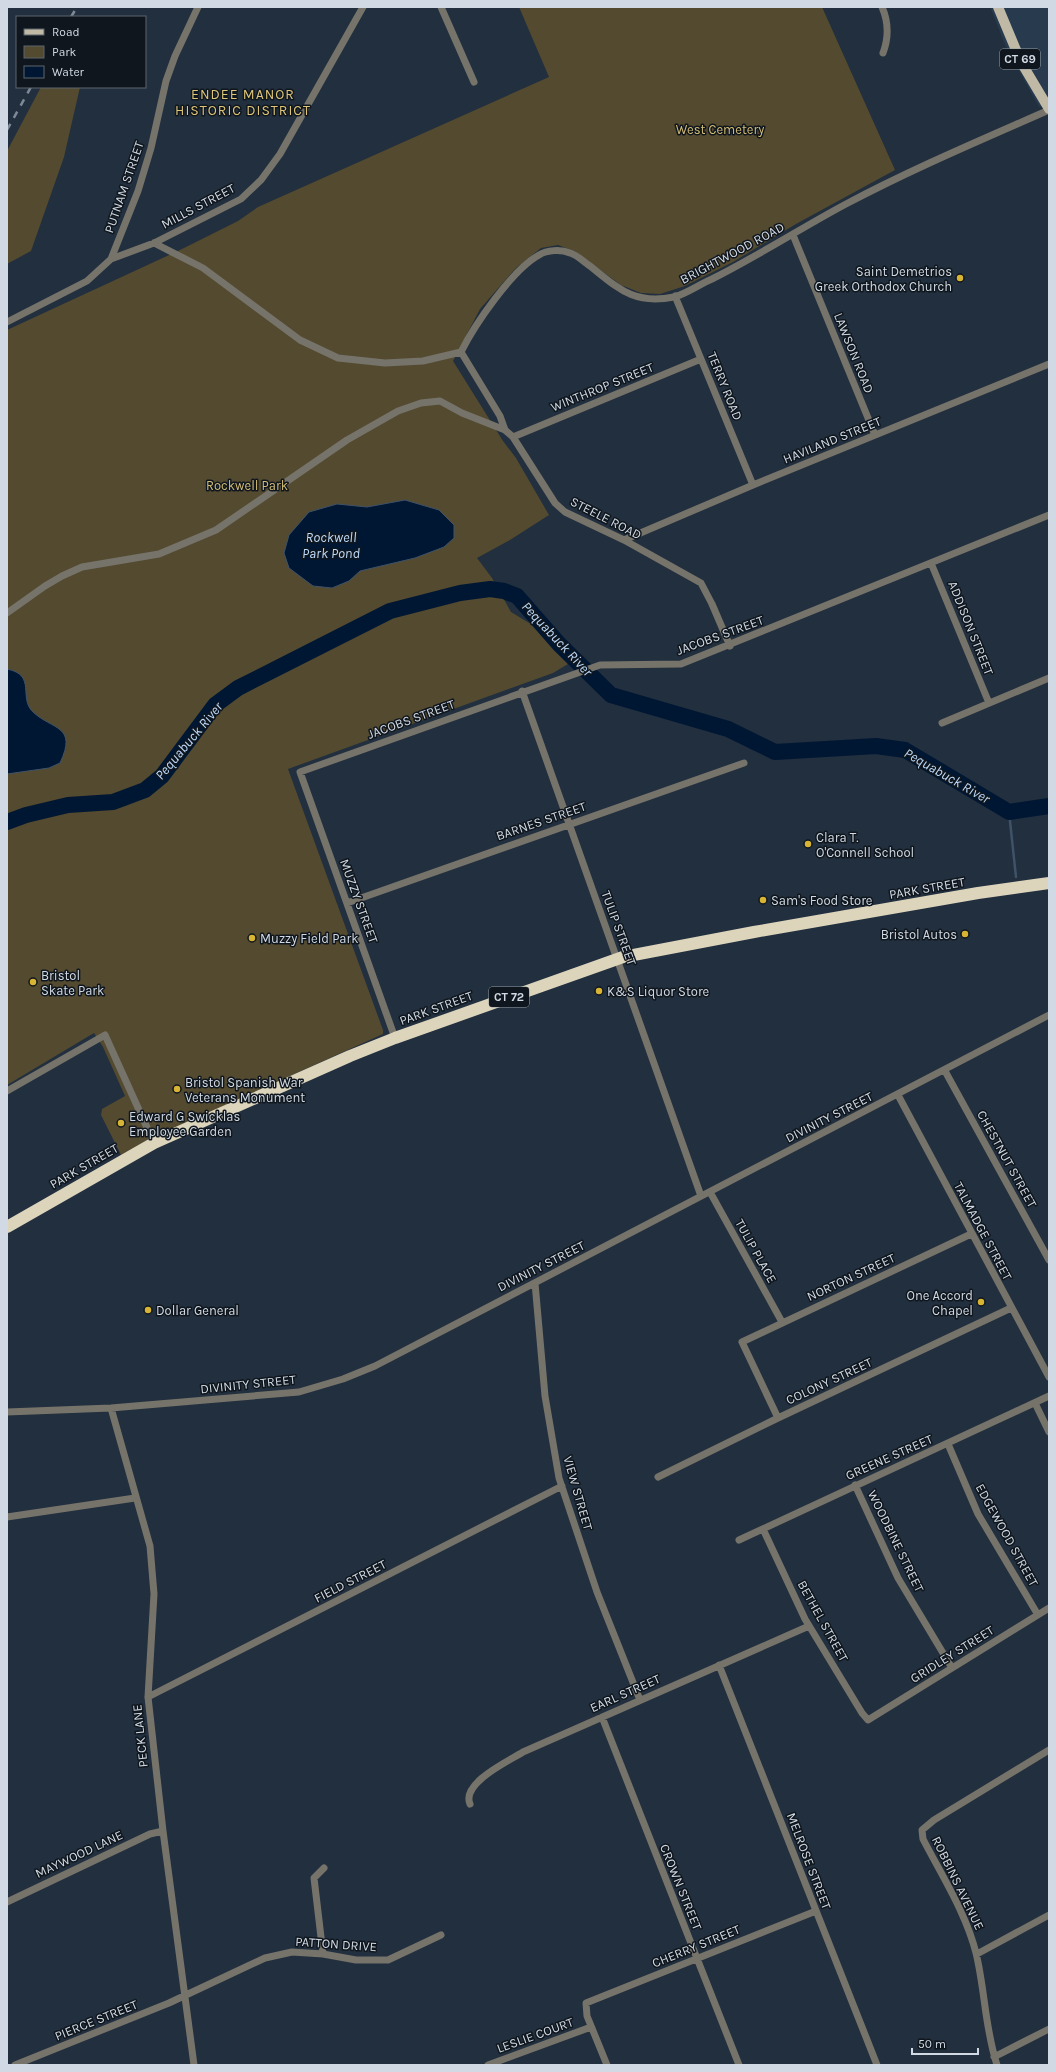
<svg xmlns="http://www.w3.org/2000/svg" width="1056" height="2072" viewBox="0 0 1056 2072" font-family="Karla,sans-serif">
<rect width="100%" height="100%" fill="#212f3e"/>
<path fill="#283a4e" d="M990,7H1049V103L1039,107L1006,47Z"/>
<path fill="#534a30" d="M519,7H822L895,170L796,224L733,262L685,286L660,294L641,293L621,285L574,251L558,245L541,248L516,268L480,309L453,361L503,441L516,458L549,515L510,540L477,558L492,578L511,612L554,638L568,664L553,673L288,769L383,1030V1034L146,1141L121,1155L101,1115L102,1109L125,1096L103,1047L94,1033L7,1085V330L182,249L238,221L258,207L549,77Z
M41,87H80L64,157L31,251L7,264V151Z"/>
<path fill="#001733" stroke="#3f5268" d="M405,500L439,510L454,525V538L444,547L415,558L360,571L349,581L332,588L313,586L289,568L284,553L289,535L309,512L337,504L367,507Z
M7,669C37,675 18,698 33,712C52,730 78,725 60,763L49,768L7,774Z"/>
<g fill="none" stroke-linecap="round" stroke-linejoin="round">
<path stroke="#3f5268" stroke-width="2.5" d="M1009,812L1016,877"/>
<path stroke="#001733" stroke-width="16" d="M7,822L26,815L68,805L113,802L145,790L162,776L215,705L238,688L390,611L460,593L490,589L504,591L517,596L559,644L611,695L728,729L775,752L876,746L905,750L1009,812L1049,806"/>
<path stroke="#76736a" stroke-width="7" d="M441,7L474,82
M882,7C889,23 889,37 883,53
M793,235L875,435
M154,243L203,268L300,340L338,358L385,363L423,361L461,352
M111,259L154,243L241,199L261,180L280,154L363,7
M675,296L753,485
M7,322L87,281L111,259L138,191L151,148L166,81L175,56L198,7
M461,352C475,324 512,270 539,255C547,250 561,249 570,253C577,255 584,262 590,266C619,289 634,305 674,297C686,294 700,284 712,279C758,256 801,228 846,204C912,169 981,140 1049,110
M461,352L500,416L505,430L513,437L555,503L565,512L624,540L701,583L712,604L730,646
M513,437L701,359
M624,540L753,485L1049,364
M931,563L989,703
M7,613L45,586L62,576L82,567L159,554L216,530L347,440L398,411L421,403L440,401L462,413L505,430
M522,691L701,1196
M942,723L1049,678
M347,903L744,763
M395,1038L300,772L600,665L681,664L1049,515
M945,1071L1049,1260
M7,1091L105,1035L154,1143
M898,1095L1049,1377
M710,1192L782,1322
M535,1283L545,1396L559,1478L597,1592L640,1700
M1035,1403L1049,1432
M111,1408L150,1546L154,1594L148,1697L163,1831L194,2065
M7,1412L111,1408L299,1392L343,1379L375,1366L1049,1015
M778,1418L742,1342L971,1234
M948,1444L978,1514L1038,1615
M658,1477L778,1418L1011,1308
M855,1485L898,1578L952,1668
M7,1517L135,1498
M763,1529L805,1619L862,1713L868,1720L1049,1608
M739,1540L1049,1396
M719,1665L877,2065
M148,1697L562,1486
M602,1717L739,2065
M470,1804C461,1783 509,1761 523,1752L809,1626
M7,1902L150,1834L163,1831
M323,1954L314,1878L324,1868
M977,1954L1049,1915
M994,2057L1049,2029
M15,2065L169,2003L265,1958L292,1952L323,1954L356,1960H388L441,1935
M488,2065L591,2027
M607,2065L587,2016L586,2003L816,1911
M997,2065C985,2029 985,1990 976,1953C966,1913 942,1876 923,1839L922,1830L934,1820L1049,1750"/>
<path stroke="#bfb9a5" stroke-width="10" d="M998,7L1021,62L1049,109"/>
<path stroke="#dcd5bc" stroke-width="12" d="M7,1227L154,1143L350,1056L395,1038L623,957L754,932L978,893L1049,883"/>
<path stroke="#7e8995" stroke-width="2.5" stroke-dasharray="7 7" stroke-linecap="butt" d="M71,17L77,7
M7,130L31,87"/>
</g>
<g fill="#d8b434" stroke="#10161d" stroke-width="1.5">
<circle cx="960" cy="278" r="4"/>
<circle cx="808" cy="844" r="4"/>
<circle cx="763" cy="900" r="4"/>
<circle cx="965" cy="934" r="4"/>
<circle cx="252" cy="938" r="4"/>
<circle cx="33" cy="982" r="4"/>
<circle cx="599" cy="991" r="4"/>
<circle cx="177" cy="1089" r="4"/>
<circle cx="121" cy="1123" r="4"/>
<circle cx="981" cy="1302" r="4"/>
<circle cx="148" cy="1310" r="4"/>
</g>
<g text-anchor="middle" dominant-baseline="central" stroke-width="3" stroke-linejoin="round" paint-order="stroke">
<g fill="#10161d" stroke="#979fa8" stroke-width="1">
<rect x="1000" y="49" width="40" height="20" rx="3"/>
<rect x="489" y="987" width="40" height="20" rx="3"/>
</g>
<g font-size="12" font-weight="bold" fill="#d1dae4">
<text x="1020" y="59">CT 69</text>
<text x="509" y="997">CT 72</text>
</g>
<g font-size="13" fill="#d3bd76" stroke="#10161d">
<text x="720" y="129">West Cemetery</text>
<text x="247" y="485">Rockwell Park</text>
</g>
<g font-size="13" fill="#d1dae4" stroke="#10161d">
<text transform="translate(124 187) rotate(-71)">PUTNAM STREET</text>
<text transform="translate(198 206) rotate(-28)">MILLS STREET</text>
<text transform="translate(732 253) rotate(-28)">BRIGHTWOOD ROAD</text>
<text transform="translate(854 353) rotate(68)">LAWSON ROAD</text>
<text transform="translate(725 386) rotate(68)">TERRY ROAD</text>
<text transform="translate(602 387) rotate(-22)">WINTHROP STREET</text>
<text transform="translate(832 440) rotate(-22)">HAVILAND STREET</text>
<text transform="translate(606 518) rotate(27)">STEELE ROAD</text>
<text transform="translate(971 628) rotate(68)">ADDISON STREET</text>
<text transform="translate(720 635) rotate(-20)">JACOBS STREET</text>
<text transform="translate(411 719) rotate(-20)">JACOBS STREET</text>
<text transform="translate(541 821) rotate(-19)">BARNES STREET</text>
<text transform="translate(927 888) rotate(-10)">PARK STREET</text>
<text transform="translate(359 901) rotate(70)">MUZZY STREET</text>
<text transform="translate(619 928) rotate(70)">TULIP STREET</text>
<text transform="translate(436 1008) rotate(-20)">PARK STREET</text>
<text transform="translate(829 1117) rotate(-27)">DIVINITY STREET</text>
<text transform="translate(1007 1159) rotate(61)">CHESTNUT STREET</text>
<text transform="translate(84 1166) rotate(-30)">PARK STREET</text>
<text transform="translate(983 1231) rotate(62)">TALMADGE STREET</text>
<text transform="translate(756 1251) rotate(61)">TULIP PLACE</text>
<text transform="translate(541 1266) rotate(-27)">DIVINITY STREET</text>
<text transform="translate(851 1277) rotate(-25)">NORTON STREET</text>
<text transform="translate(829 1381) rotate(-25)">COLONY STREET</text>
<text transform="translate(248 1384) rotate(-6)">DIVINITY STREET</text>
<text transform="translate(889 1457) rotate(-24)">GREENE STREET</text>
<text transform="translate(578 1493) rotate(74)">VIEW STREET</text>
<text transform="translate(1007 1535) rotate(61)">EDGEWOOD STREET</text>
<text transform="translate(896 1541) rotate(64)">WOODBINE STREET</text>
<text transform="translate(350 1581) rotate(-27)">FIELD STREET</text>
<text transform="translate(823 1621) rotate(61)">BETHEL STREET</text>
<text transform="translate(952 1654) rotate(-32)">GRIDLEY STREET</text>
<text transform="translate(625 1693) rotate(-24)">EARL STREET</text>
<text transform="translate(140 1736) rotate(-96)">PECK LANE</text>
<text transform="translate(79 1854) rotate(-25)">MAYWOOD LANE</text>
<text transform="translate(809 1861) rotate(69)">MELROSE STREET</text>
<text transform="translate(958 1883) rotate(64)">ROBBINS AVENUE</text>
<text transform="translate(681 1887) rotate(68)">CROWN STREET</text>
<text transform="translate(336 1944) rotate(4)">PATTON DRIVE</text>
<text transform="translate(696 1946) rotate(-22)">CHERRY STREET</text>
<text transform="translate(96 2020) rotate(-22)">PIERCE STREET</text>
<text transform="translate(535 2035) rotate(-20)">LESLIE COURT</text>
</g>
<g font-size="13" fill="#d1dae4" stroke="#10161d" text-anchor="start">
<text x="952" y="271" text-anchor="end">Saint Demetrios<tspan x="952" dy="15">Greek Orthodox Church</tspan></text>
<text x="816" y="837">Clara T.<tspan x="816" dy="15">O'Connell School</tspan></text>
<text x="771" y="900">Sam's Food Store</text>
<text x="957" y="934" text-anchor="end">Bristol Autos</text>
<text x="260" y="938">Muzzy Field Park</text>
<text x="41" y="975">Bristol<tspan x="41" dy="15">Skate Park</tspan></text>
<text x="607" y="991">K&amp;S Liquor Store</text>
<text x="185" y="1082">Bristol Spanish War<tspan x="185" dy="15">Veterans Monument</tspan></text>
<text x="129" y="1116">Edward G Swicklas<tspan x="129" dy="15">Employee Garden</tspan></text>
<text x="973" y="1295" text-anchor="end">One Accord<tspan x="973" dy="15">Chapel</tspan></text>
<text x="156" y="1310">Dollar General</text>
</g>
<g font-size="14" letter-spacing="1" fill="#ddc579" stroke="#10161d">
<text x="243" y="94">ENDEE MANOR<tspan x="243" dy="16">HISTORIC DISTRICT</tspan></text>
</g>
<g font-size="14" font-style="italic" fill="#bcdafb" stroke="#10161d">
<text x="331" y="537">Rockwell<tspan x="331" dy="16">Park Pond</tspan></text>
<text transform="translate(557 639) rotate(47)">Pequabuck River</text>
<text transform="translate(189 741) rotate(-50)">Pequabuck River</text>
<text transform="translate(947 776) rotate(30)">Pequabuck River</text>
</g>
</g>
<rect width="1056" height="2072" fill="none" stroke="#d1dae4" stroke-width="16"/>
<rect x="16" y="16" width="130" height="72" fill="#10161d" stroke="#5d646d"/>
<rect x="24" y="29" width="20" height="6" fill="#bfb9a5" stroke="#5d646d"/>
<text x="52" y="36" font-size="12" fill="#d1dae4">Road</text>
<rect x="24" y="46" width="20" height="12" fill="#534a30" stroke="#5d646d"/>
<text x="52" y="56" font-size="12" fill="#d1dae4">Park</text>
<rect x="24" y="66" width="20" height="12" fill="#001733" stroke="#5d646d"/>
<text x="52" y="76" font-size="12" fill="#d1dae4">Water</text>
<path d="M912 2048v6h66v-6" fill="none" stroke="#d1dae4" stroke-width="2"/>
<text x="918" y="2048" font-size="12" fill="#d1dae4" stroke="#10161d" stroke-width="3" paint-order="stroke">50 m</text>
</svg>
